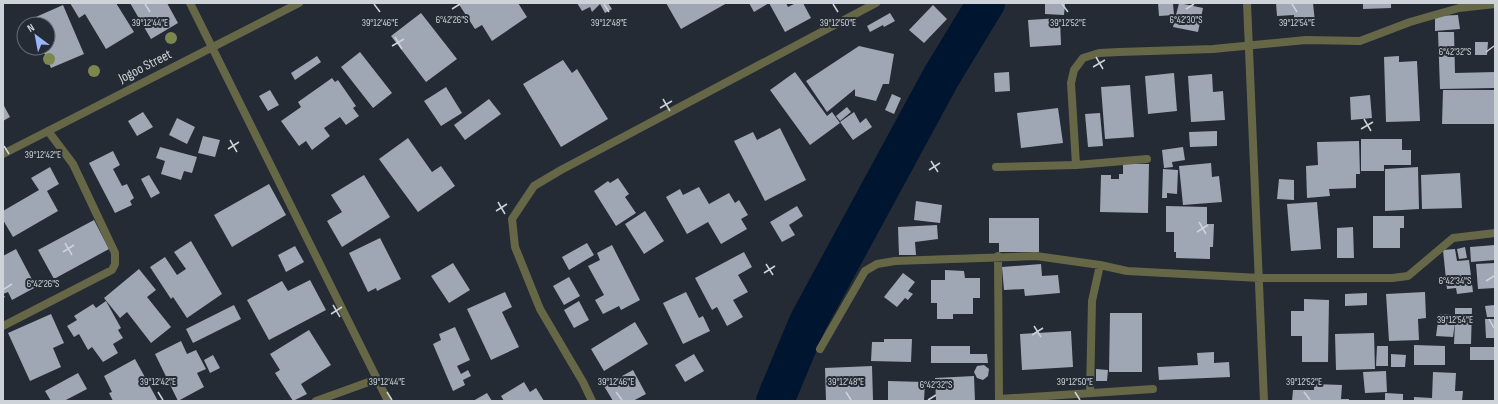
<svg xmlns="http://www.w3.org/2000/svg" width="1498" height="404" viewBox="0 0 1498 404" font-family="'Sofia Sans Condensed',sans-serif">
<rect width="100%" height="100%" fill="#242b34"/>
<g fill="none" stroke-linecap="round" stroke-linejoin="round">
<path stroke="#001530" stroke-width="38" d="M775,401L808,322L941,77L986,3"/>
</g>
<path fill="#9ea7b3" d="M70,3H116L134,32L106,49L85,14L79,18Z
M130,3H167L178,23L151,39Z
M458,3H518L527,17L492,41L482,25L475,29Z
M577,3H608L612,9L605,13L600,4L592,12L590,7L582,11Z
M666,3H727L681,29Z
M749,3H786L788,7L796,3H803L811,18L785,32L769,3L754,12Z
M1045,3L1065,4L1064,15L1045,14Z
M1158,3H1173L1174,15L1159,16Z
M1179,3L1203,8L1198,32L1173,27Z
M1276,3H1313L1315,22L1294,24V15L1277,16Z
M1363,3H1391V8L1363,9Z
M63,5L84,54L51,68L42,48H48V24H31L29,20Z
M933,5L947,19L924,43L909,30Z
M421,13L457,59L426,82L391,36Z
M890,13L895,21L884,27L883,25L870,32L867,26Z
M1458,15L1460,29L1435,31V16Z
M1060,18L1061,45L1030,47L1028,20Z
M1438,32H1454L1455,73L1495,72V88L1440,89Z
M1475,42H1488L1487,55H1475Z
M859,46L894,54L889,84H883L876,101L855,96V89L827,112L806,81Z
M360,52L392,93L373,108L341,67Z
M317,56L321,62L295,80L291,73Z
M1399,56V62L1417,61L1420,121L1386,122L1384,57Z
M563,60L572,73L577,69L608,119L561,147L523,84Z
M795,72L827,116L832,112L840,123L810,145L770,90Z
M1009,72L1010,91L995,92L994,73Z
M1174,73L1177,111L1148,114L1145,76Z
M1212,74L1213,92L1223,91L1225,120L1191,122L1188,76Z
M332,78L335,82L338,80L356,106L353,108L359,116L346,125L340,117L324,128L330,136L312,150L306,141L299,146L281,121L301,107L298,102Z
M1130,85L1134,137L1105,139L1101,87Z
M446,87L462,113L441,126L424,101Z
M270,90L279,105L268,111L259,96Z
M1443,90H1495V124H1442Z
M892,94L901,98L894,114L885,110Z
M1370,95L1372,118L1351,120L1350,97Z
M489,99L501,114L465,140L454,125Z
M3,104L10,117L3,121Z
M847,107L851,112L840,121L836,116Z
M1058,108L1063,143L1021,148L1017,113Z
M143,112L153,127L137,136L128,121Z
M854,112L860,123L866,118L872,127L853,140L840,122Z
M1100,113L1103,146L1088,147L1085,114Z
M177,118L195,127L187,144L169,135Z
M780,128L806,180L765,201L734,141L753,132L757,140Z
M1217,131V146L1190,147L1189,132Z
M203,136L220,140L215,157L198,153Z
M408,138L432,172L441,166L455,186L418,212L379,159Z
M1361,139H1402V150H1411V165H1384V171H1361Z
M1359,141L1360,174H1356V188L1329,189L1330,196L1307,198L1306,166L1318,165L1317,142Z
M160,147L197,157L192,173L184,171L181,180L161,174L165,161L156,158Z
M1183,147L1185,160L1172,162L1173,167L1164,168L1162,150Z
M113,151L120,165L113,169L122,186L127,184L134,198L130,201L132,205L115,213L89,163Z
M1211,163L1212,177L1219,176L1222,202L1183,205L1179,166Z
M1123,164H1149L1148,213L1100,212L1101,175H1111V179H1119V174H1123Z
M50,167L59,184L47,191L58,211L13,237L3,220V211L39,190L31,178Z
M1418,167L1419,209L1385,211V169Z
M1163,169L1178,170L1177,194L1167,193V198H1162Z
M1460,173L1462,208L1422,209L1421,175Z
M149,175L160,193L151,198L141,179Z
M364,175L390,217L342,247L327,221L342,212L331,195Z
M618,178L629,194L625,197L636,213L616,226L594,191L608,181L610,183Z
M1279,179L1294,180V200L1277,199Z
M269,184L286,215L232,247L214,215Z
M699,187L709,204L729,193L735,203L739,200L748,215L741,219L747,229L721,244L708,222L687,234L666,197L680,189L683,195Z
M916,201L942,205L940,223L914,220Z
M1317,202L1321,249L1291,251L1287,204Z
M797,206L803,216L789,225L795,235L782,242L770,222Z
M1166,206L1207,207V224H1214L1213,247H1210V259L1176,258V252H1174V232H1166Z
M645,211L664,241L644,254L625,224Z
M1373,216H1404V228H1400V248H1373Z
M989,218H1039V252H999V243H989Z
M94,220L109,249L54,279L38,250Z
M937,225L938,239L915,242L916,255H899L898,227Z
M1353,227L1354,258H1337V228Z
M380,238L401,279L377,291L376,288L368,292L349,253Z
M191,241L222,294L187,318L173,297L171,299L150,267L165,257L177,275L186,269L174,252Z
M587,243L594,255L569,270L562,257Z
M612,245L640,300L621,310L619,306L603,314L595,300L604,295L588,266L600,260L597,253Z
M1495,245V260L1471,262L1470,247Z
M295,246L304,262L286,272L278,255Z
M1465,247L1467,258L1459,259L1457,249Z
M16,249L36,287L12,300L8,292L3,294L5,297L3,298V256Z
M1455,249L1457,261L1469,260L1473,292L1457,294L1456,288L1447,289L1443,250Z
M744,252L752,267L738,275L748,292L733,300L743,317L727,326L717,307L712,310L695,278Z
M453,263L470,290L449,303L431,276Z
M1495,263V288L1478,289L1476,264Z
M1041,264L1042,276L1058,275L1060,293L1025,296L1024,289L1004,290L1002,267Z
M139,269L156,290L147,297L171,327L151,343L127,312L120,318L104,298Z
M945,270L964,271L965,278H980V298H973V314H953V319H937V303H931V280H945Z
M903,273L915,282L908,291L913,294L908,300L905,298L897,307L884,297Z
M569,277L580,296L564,305L553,286Z
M310,280L326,310L269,340L247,300L282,281L288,291Z
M505,292L512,307L502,312L519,347L491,360L467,309Z
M686,292L699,318L703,316L710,331L683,344L663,303Z
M1425,292L1426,318L1418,319L1419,340L1389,341L1386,294Z
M1367,293V305L1345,306V294Z
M1304,299L1329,300L1328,362H1302V336H1291V311H1304Z
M106,301L121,328L118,330L123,338L113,344L118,353L103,362L92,347L88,350L79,334L74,337L67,326L77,320L74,316L93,304L96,308Z
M579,301L589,320L574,328L564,310Z
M234,305L241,319L193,343L186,329Z
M1495,305V317H1487L1485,306Z
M1455,308H1472L1471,344H1454L1455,322L1453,337L1436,336L1439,314L1455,315Z
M1110,313H1142V372H1109Z
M51,314L64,343L53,348L61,367L30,381L8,333Z
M1485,319H1495V338H1486Z
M635,322L648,344L604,371L591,349Z
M455,327L470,360L457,366L461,374L468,370L471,376L463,380L465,385L453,391L433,344L441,340L439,334Z
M309,330L331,365L301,384L307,394L293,401L275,373L280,370L270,354Z
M1071,331L1073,367L1022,370L1020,334Z
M1374,333L1375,369L1336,370L1335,334Z
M884,339H912L911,362L871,361L872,342H884Z
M181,341L187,354L196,350L206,369L197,373L204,387L178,401L155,354Z
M1414,345L1445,346V365H1414Z
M931,346H970V354H987L988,363H931Z
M1377,346H1388V366H1376Z
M1470,347H1495V360H1470Z
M1214,352V363L1229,362L1230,377L1159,380L1158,367L1198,365L1197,353Z
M694,354L704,371L685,382L675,365Z
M1391,354L1406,355L1405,367H1391Z
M213,355L220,368L210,373L204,360Z
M135,359L158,401H113L109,393L112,392L104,376Z
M984,365L989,369L988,376L983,380L977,378L974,372L977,366Z
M872,366L873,400L826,401L825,368Z
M1096,369L1108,370L1107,381H1096Z
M633,370L646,394L633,401H613L604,386Z
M1386,371L1387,392L1365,393L1363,372Z
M1433,372L1456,373L1455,391H1463L1462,401H1414V397L1432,398Z
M78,373L87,389L64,401H51L45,391Z
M974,376L975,401H936L935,378Z
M888,381L925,382L924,401H888Z
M524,382L530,392L536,388L544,401H504L501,396Z
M1314,384L1342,385L1341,399H1349V401H1292L1293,390H1314Z
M487,393L492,401H473Z
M1385,393L1403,394V401H1385Z"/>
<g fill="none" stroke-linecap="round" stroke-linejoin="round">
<path stroke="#666747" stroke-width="8" d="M190,3L388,401
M1247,3L1264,401
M3,154L299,3
M1076,165L1071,83L1074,70L1083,58L1099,53L1119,52L1213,49L1306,40L1360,41L1410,22L1459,8L1495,4
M996,167L1076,165L1147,159
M998,256L999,401
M3,326L112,270L115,264V253L73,164L48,131
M820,349L865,271L877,264L895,261L1036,256L1100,265L1127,271L1260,278H1392L1408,276L1453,238L1495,233
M1090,393L1092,301L1100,265
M999,399L1153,389
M316,401L377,379
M592,401L583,382L540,309L515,247L512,219L534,186L561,170L876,3"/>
</g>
<g fill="#7c874e">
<circle cx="171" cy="38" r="6"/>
<circle cx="49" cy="59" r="6"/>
<circle cx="94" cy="71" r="6"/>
</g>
<path fill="none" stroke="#ced2d9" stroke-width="1.5" d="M145,4L150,12M374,4L380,12M604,4L609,12M833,4L838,12M1062,4L1068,12M1292,4L1297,12M452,9L460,4M1186,9L1194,4M395,37L402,49M392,46L404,39M1486,52L1494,46M1096,57L1103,69M1093,67L1105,60M663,99L670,111M660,108L672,101M1364,119L1371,131M1361,129L1373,122M230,140L237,152M4,146L9,154M228,149L239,142M931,161L938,172M929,170L940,163M498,202L505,214M496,211L507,204M1199,222L1206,234M1197,232L1208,225M65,243L72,255M63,252L74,245M766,264L773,275M764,273L775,266M1486,281L1494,276M4,289L12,284M333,305L340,317M331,314L342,307M1489,319L1494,328M1034,326L1041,337M1032,335L1043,328M158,392L163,400M387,392L392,400M616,392L622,400M846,392L851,400M1075,392L1080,400M1304,392L1310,400M928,400L936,395"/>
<g text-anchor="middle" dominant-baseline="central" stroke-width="4" stroke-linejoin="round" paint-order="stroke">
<g font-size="14" fill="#ced2d9" stroke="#242b34">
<text transform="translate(145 66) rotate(-27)">Jogoo Street</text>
</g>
</g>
<g font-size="10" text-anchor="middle" fill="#ced2d9" stroke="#242b34" stroke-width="4" stroke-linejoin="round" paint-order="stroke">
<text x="452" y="23">6°42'26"S</text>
<text x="1186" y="23">6°42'30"S</text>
<text x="150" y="26">39°12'44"E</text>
<text x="609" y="26">39°12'48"E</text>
<text x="380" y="26">39°12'46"E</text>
<text x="838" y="26">39°12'50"E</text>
<text x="1068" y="26">39°12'52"E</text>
<text x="1297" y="26">39°12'54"E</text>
<text x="1455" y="55">6°42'32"S</text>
<text x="43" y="158">39°12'42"E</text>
<text x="1455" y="284">6°42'34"S</text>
<text x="43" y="287">6°42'26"S</text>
<text x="1455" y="323">39°12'54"E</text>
<text x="158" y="385">39°12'42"E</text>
<text x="387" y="385">39°12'44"E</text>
<text x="616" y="385">39°12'46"E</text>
<text x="846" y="385">39°12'48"E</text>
<text x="1075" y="385">39°12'50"E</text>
<text x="1304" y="385">39°12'52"E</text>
<text x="936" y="388">6°42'32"S</text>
</g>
<rect width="1498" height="404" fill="none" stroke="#ced2d9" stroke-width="8"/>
<g transform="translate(36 36) rotate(328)"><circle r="19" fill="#242b34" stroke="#686e76"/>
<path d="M0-3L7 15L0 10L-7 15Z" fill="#9bb4fd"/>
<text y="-6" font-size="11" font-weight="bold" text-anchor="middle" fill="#ced2d9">N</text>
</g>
</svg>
